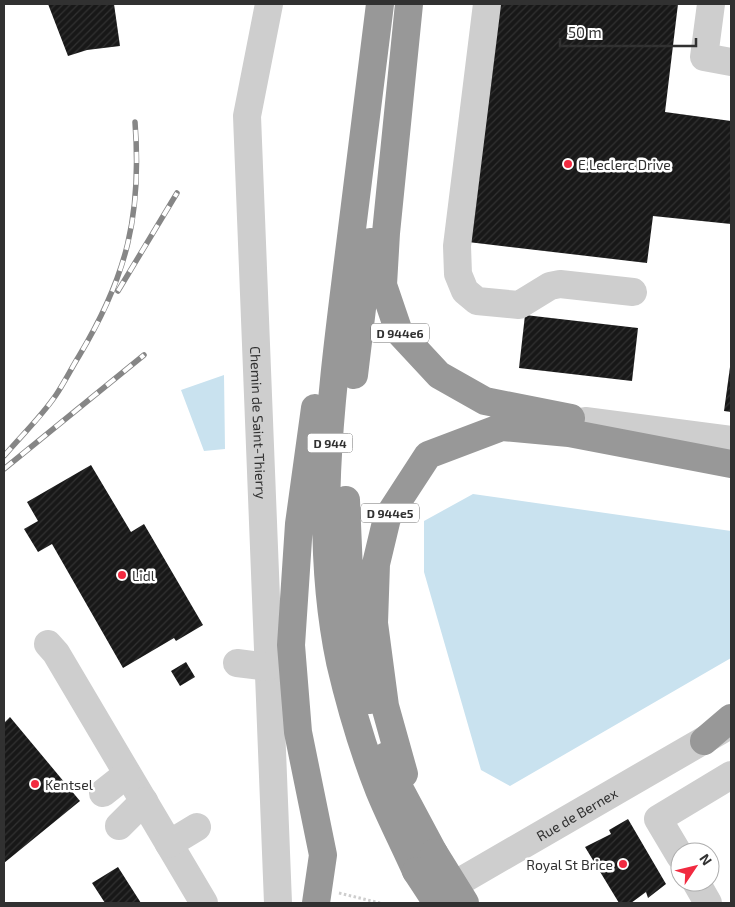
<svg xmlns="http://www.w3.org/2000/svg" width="735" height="907" viewBox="0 0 735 907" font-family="'Exo 2',sans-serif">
<defs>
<pattern id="building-hatch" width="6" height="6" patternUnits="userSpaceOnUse" patternTransform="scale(1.25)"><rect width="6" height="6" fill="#181818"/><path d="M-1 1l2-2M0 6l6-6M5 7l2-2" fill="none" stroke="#313131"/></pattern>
</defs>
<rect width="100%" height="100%" fill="#fff"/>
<path fill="#c9e2ef" d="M224,375L225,449L204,451L181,390Z
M473,494L731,531V658L510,786L481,770L424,572V521Z"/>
<path fill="url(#building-hatch)" d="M48,4H114L120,46L87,50L68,56Z
M496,4H678L665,112L731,121V224L653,216L647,263L468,242Z
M525,315L638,328L632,381L519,368Z
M730,367H731V412L724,411Z
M91,465L131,532L144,524L203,625L176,641L174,638L123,668L52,544L38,552L24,529L38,521L27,502Z
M186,662L195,677L180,686L171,671Z
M10,717L80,801L4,863V723Z
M628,819L666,884L648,898L646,892L631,903H619L585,847L611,834L609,830Z
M118,867L141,903H105L92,883Z"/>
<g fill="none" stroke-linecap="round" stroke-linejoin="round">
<path stroke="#cecece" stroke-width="3" stroke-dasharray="2.5 2.5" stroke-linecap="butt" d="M339,893L380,903"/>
<g stroke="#cecece" stroke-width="28">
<path id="s1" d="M269,4L247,116L278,903"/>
<path d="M487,4L457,246L458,274L465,291L477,301L519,305L550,286L560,284L633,292"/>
<path d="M711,4L704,57L731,62"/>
<path d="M585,421L731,440"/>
<path d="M48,644L56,653L204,903"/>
<path d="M237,663L268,667"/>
<path d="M103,793L127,774"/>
<path d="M119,826L144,801"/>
<path d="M169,844L197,827"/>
<path d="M680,856L658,819L731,775"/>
<path d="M696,882L708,903"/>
<path id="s2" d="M433,897L725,728"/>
</g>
<path stroke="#989898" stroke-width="28" d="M380,4C369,92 358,180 347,269C331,398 313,533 340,662C350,705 363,749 379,790C390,817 404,844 416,871
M409,4L386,233L383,285L399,332L439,375L485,401L571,418
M354,375L370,242
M315,408L299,524L291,645L298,732L323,855L316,903
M346,500L350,595L364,683L369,700
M704,741L731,718
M386,756L395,780L434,853
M404,774L385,706L374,623L376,564L387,518L428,455L502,427L569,433L731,464"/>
<defs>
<path id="rail" d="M118,291L177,193
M4,456C21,436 41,417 56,395C64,383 71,369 79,356C127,276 142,215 135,122
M4,469L144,355"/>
</defs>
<use href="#rail" stroke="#868686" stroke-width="5.5"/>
<use href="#rail" stroke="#fff" stroke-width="4" stroke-dasharray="11" stroke-linecap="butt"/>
<path stroke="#989898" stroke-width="28" d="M434,853L465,903
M416,871L437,903"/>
</g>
<g fill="#f12a40" stroke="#fff" stroke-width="2">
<circle cx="568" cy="164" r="5"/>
<circle cx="122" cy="575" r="5"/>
<circle cx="35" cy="784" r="5"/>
<circle cx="623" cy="864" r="5"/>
</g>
<g text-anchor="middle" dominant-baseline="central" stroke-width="5" stroke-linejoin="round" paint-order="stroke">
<g fill="#fff" stroke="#6f6f6f" stroke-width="1">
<rect x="371" y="323.5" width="58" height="19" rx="4"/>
<rect x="307.5" y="433.5" width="45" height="19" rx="4"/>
<rect x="361" y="503.5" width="58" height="19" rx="4"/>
</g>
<g font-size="12" font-weight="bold" fill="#313131">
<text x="400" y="333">D 944e6</text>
<text x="330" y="443">D 944</text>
<text x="390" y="513">D 944e5</text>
</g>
<g font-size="14" fill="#313131" stroke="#fff" text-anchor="start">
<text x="578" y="164">E.Leclerc Drive</text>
<text x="132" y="575">Lidl</text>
<text x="45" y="784">Kentsel</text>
<text x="613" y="864" text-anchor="end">Royal St Brice</text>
</g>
<g font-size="14" fill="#313131" stroke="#fff">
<text stroke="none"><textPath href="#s1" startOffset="421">Chemin de Saint-Thierry</textPath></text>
<text stroke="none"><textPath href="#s2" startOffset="166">Rue de Bernex</textPath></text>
</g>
</g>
<rect width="735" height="907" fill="none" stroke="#313131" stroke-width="10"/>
<g transform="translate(695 867) rotate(55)"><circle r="24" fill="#ffffff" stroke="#adadad"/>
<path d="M0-4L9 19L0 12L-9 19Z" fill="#f12a40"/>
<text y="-8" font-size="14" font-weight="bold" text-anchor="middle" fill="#313131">N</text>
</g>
<path d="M560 38v8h136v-8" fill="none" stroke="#313131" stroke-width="2.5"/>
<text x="568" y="38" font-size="15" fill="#313131" stroke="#ffffff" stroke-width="4" paint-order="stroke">50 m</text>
</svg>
